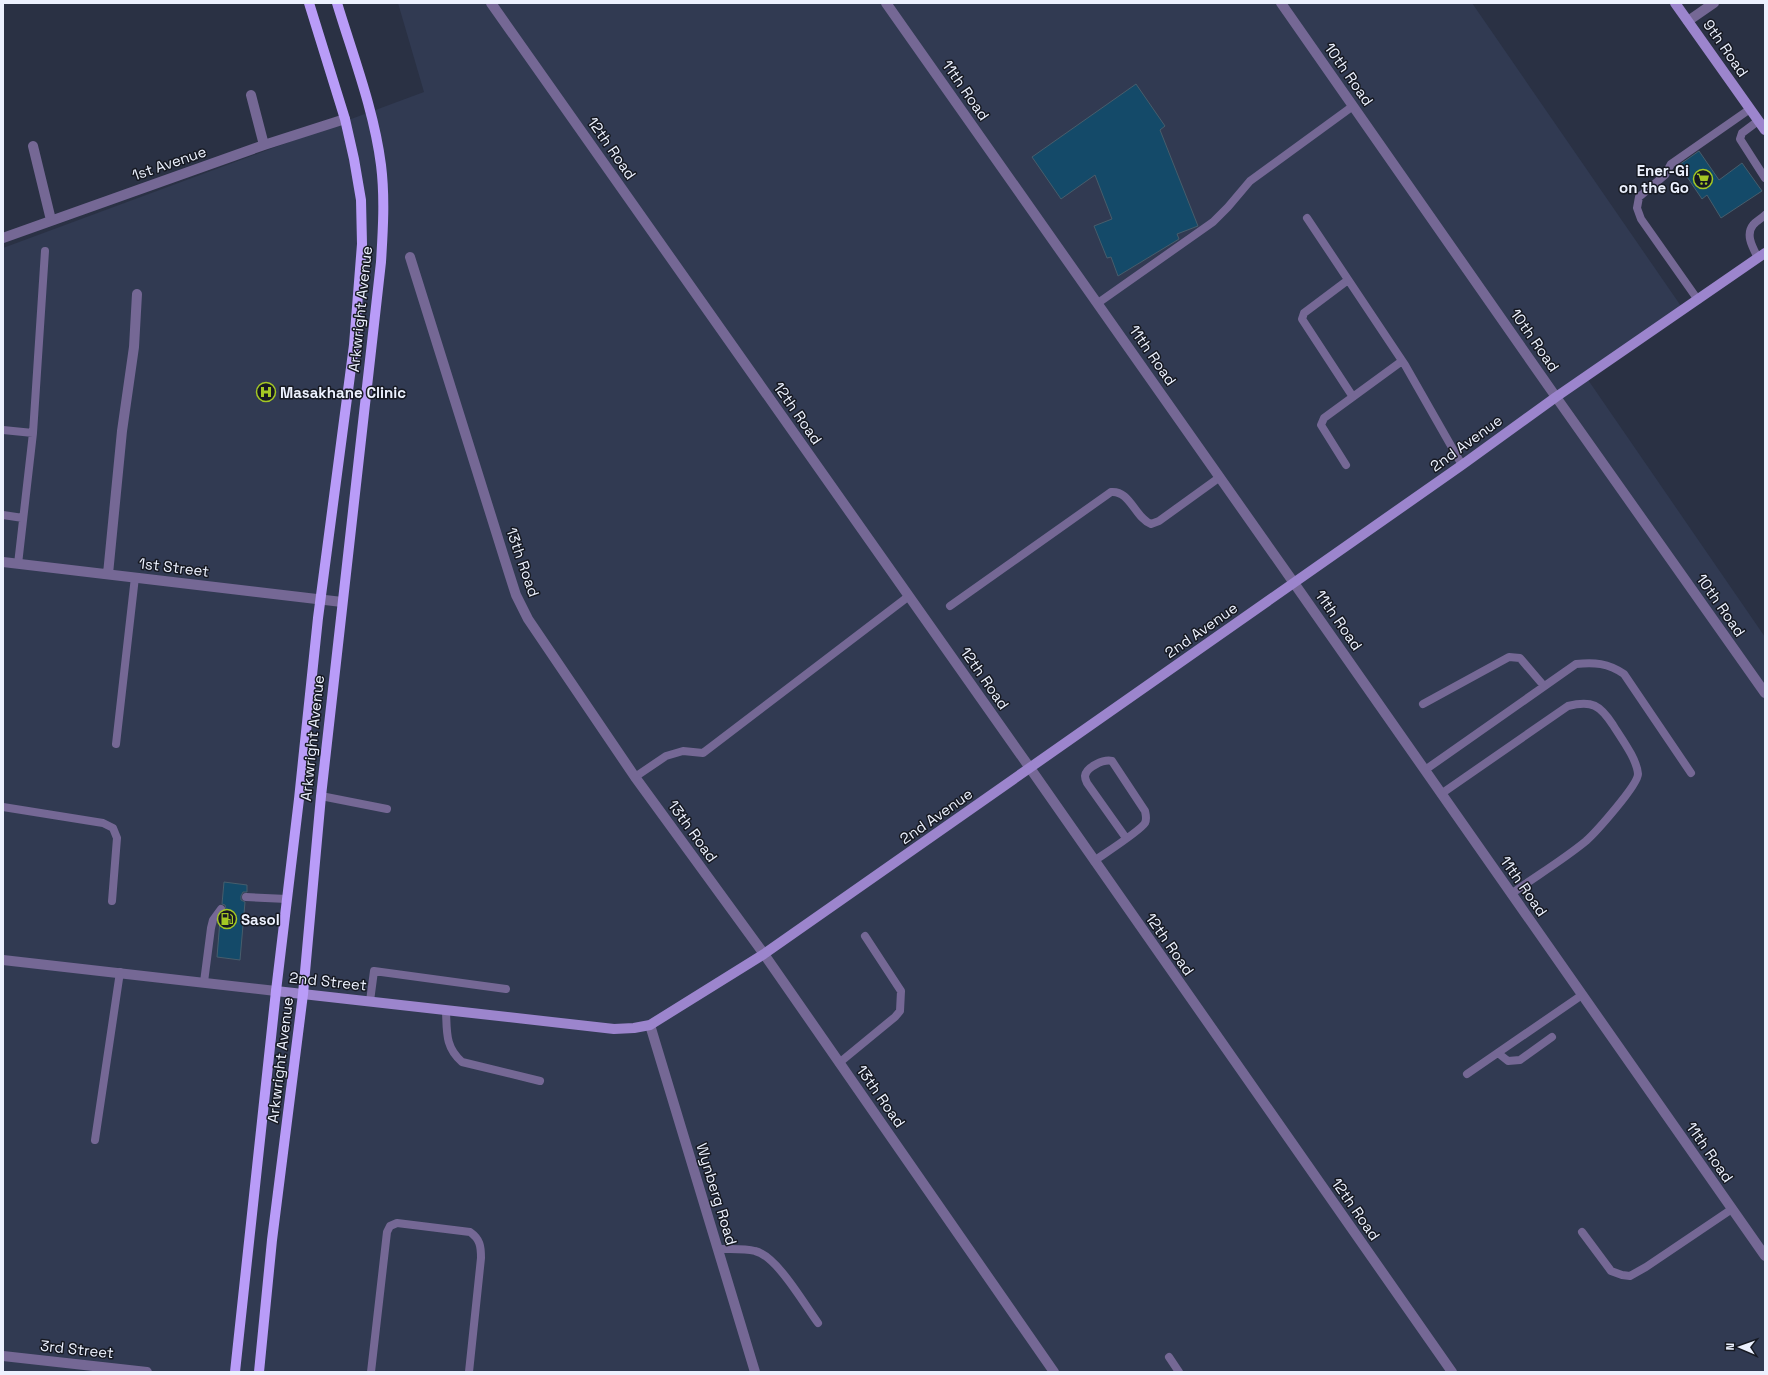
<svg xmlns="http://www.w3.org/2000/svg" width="1768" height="1375" viewBox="0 0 1768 1375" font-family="'Space Grotesk',sans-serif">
<rect width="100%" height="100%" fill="#2a3144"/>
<path fill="#313a52" d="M398,3H1472L1683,309L1584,374L1765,637V1372H3V248L424,92Z"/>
<path fill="#144a69" stroke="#475d6c" d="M1136,84L1165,126L1160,130L1198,226L1177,234L1179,239L1118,276L1111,257L1107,258L1094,226L1112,219L1095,175L1061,199L1032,157Z
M1699,151L1719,180L1742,163L1762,191L1721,218L1707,195L1702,199L1679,165Z
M224,882L247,885V892H243L241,896V900L245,902L240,960L217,957L220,920L226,909L225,905L222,904Z"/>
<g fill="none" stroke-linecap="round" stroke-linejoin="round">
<path stroke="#756895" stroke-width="8" d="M1758,121L1742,133L1740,139L1765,178
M1307,218L1405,365L1462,465
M1758,258C1753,248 1745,235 1753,225C1756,221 1761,219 1765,215
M1348,280L1304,313L1302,319L1353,397
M1698,300L1641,219L1637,208L1639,197L1665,175L1671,164L1750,109
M1098,303L1213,222L1228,207L1250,181L1353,106
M3,430L33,433
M1346,465L1321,425L1324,418L1402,361
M3,515L23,518
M18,564L33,433L45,251
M950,606L1111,492C1130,490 1135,518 1151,524L1159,521L1220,477
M1423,704L1509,657L1520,658L1544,686
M116,744L135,577
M1425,770L1576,664C1594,662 1608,663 1624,674L1691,773
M635,777L666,756L683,751L703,753L909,596
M1441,794L1568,706C1592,700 1600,705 1613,725C1621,738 1637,759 1638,774C1638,785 1596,832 1586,841C1563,860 1536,876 1511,894
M321,796L387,809
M3,807L103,823L113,828L117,838L112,901
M1094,861C1104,854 1140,831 1145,823C1147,819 1146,816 1145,811L1112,761C1104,759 1086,767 1085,776C1085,777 1086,781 1087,783L1126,838
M246,897L287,899
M204,982L211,928L213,920L221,909
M370,1001L374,971L506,989
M446,1011C447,1032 445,1047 462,1062L540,1081
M1498,1053L1508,1061L1520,1060L1552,1037
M839,1063L895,1017L900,1011L901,991L865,936
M1467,1074L1582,995
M95,1140L120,972
M1582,1232L1611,1271L1622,1275L1630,1276L1646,1267L1732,1209
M718,1249C730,1249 744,1248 755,1251C777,1256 804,1304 818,1323
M1169,1357L1179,1372
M371,1372L387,1232L390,1226L397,1223L470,1232C480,1239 481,1246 481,1258L469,1372"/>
<path stroke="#756895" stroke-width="10" d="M491,3L1030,768L1452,1372
M886,3L1294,583L1765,1256
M1281,3L1556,397L1765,693
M1688,21L1714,3
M251,95L264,145
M33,146L51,220
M3,238L264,145L345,119
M410,257L508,570L516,595L528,619L635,777L764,954L1054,1372
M3,562L342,602
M108,574L122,431L134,347L137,294
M3,960L276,991
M650,1025L755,1372
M3,1356L147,1372"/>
<path stroke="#9c85cd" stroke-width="10" d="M1675,3L1765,130
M276,991L614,1029L634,1028L650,1025L764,954L1462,465L1556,397L1765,253"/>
<path stroke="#b99cf8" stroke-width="10" d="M235,1372L276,991L299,799L318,618L354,345L362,244L361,200L354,159L345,119L309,3
M259,1372L272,1240L303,994L321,796L381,262C383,230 385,197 381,165C374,110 353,56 337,3"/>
</g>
<defs>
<symbol id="supermarket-ring" viewBox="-11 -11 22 22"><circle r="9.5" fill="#161922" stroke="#a4c824" stroke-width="1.5"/><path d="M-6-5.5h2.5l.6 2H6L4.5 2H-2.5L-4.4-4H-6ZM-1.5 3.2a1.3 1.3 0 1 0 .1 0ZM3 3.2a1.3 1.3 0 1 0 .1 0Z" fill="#a4c824"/></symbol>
<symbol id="hospital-ring" viewBox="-11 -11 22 22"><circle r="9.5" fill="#161922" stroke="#a4c824" stroke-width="1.5"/><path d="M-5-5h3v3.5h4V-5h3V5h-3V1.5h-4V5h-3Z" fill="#a4c824"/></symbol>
<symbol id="fuel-ring" viewBox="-11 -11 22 22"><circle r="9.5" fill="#161922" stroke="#a4c824" stroke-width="1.5"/><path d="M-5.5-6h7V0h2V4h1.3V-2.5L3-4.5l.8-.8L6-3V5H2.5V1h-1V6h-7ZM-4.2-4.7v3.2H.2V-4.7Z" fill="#a4c824"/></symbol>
</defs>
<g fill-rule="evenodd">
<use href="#supermarket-ring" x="1692" y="168" width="22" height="22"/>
<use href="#hospital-ring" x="255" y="381" width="22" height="22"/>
<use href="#fuel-ring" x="216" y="908" width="22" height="22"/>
</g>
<g text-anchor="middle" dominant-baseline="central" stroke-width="3" stroke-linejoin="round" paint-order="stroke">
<g font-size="15" fill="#ecf1fe" stroke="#161922">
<text transform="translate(1726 48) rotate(55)">9th Road</text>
<text transform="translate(1349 74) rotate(55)">10th Road</text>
<text transform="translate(966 90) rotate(55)">11th Road</text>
<text transform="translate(612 148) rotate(55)">12th Road</text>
<text transform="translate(169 163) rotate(-19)">1st Avenue</text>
<text transform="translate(360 309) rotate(-84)">Arkwright Avenue</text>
<text transform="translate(1535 340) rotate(55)">10th Road</text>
<text transform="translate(1153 355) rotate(55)">11th Road</text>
<text transform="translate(798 413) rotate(55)">12th Road</text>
<text transform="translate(1466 443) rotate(-36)">2nd Avenue</text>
<text transform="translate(523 562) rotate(71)">13th Road</text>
<text transform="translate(174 567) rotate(7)">1st Street</text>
<text transform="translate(1721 605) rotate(55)">10th Road</text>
<text transform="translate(1339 620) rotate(55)">11th Road</text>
<text transform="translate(1201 630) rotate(-35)">2nd Avenue</text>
<text transform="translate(985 678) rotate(55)">12th Road</text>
<text transform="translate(312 738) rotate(-84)">Arkwright Avenue</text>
<text transform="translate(936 816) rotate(-35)">2nd Avenue</text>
<text transform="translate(693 831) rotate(54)">13th Road</text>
<text transform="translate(1524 886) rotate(55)">11th Road</text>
<text transform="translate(1170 944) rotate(55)">12th Road</text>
<text transform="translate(328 981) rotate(6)">2nd Street</text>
<text transform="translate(280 1060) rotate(-83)">Arkwright Avenue</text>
<text transform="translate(881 1096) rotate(55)">13th Road</text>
<text transform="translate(1710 1152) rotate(55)">11th Road</text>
<text transform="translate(717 1194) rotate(73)">Wynberg Road</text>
<text transform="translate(1356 1209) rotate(55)">12th Road</text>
<text transform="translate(77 1349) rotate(6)">3rd Street</text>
</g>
<g font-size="15" font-weight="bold" fill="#ecf1fe" stroke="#161922" text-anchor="start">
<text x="1689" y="170" text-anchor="end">Ener-Gi<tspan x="1689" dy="17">on the Go</tspan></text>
<text x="280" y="392">Masakhane Clinic</text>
<text x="241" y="919">Sasol</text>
</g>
</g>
<rect width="1768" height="1375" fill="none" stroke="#ecf1fe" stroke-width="8"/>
<g transform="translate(1740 1347) rotate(272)" stroke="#161922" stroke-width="3" paint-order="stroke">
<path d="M0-3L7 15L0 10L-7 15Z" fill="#ecf1fe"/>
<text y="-6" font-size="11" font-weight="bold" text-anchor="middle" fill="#ecf1fe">N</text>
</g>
</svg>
